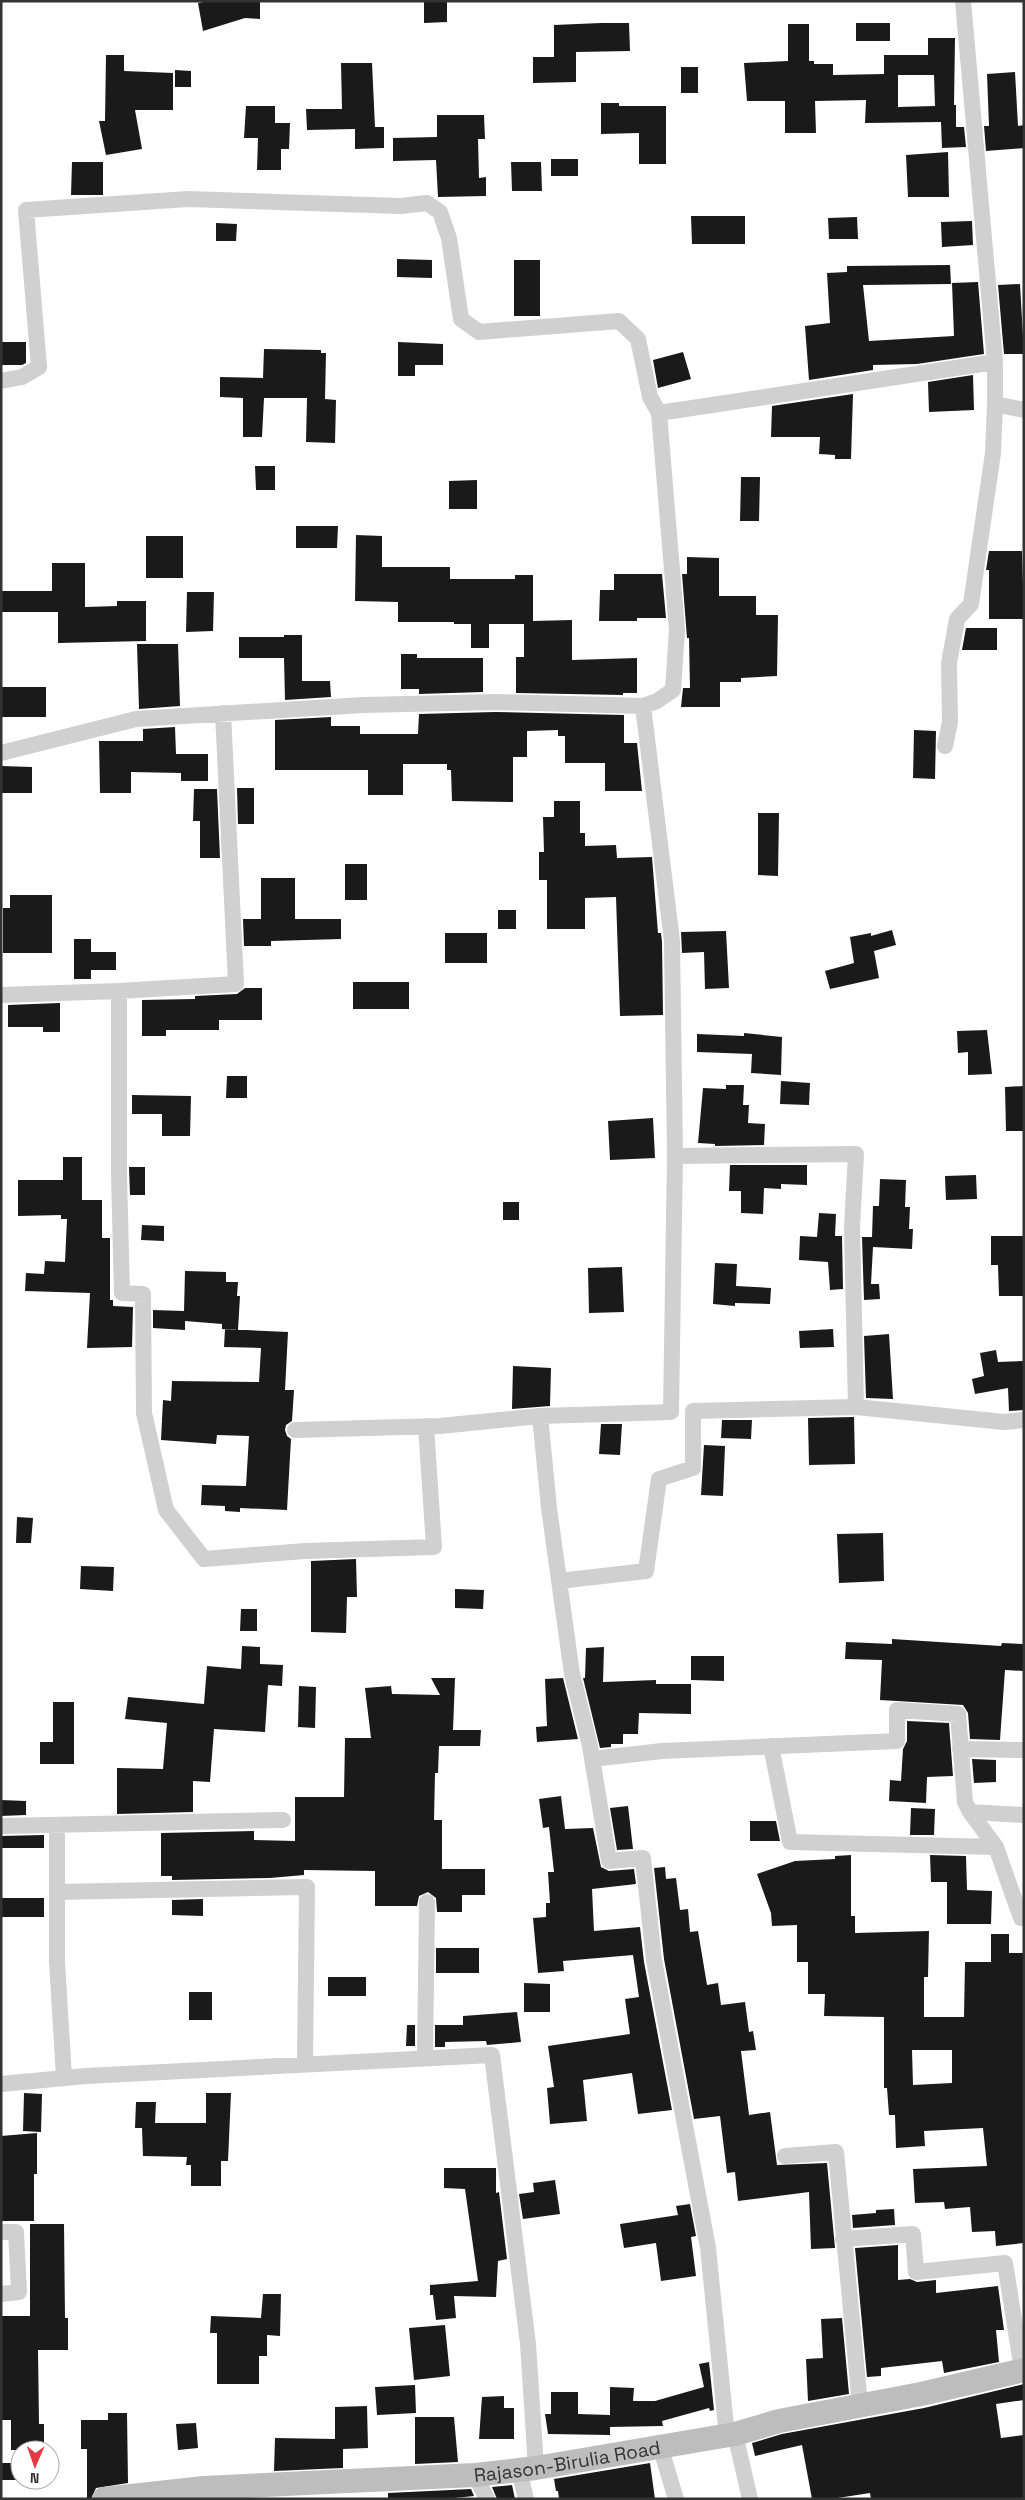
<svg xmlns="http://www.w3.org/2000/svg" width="1025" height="2500" viewBox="0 0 1025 2500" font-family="'Space Grotesk',sans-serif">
<rect width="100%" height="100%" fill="#fff"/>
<path fill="#1a1a1a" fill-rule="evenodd" d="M209,1H260V19L245,18L203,31L198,3Z
M424,1H447V22L424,23Z
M601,23H629L630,51L576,52V82L533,83V57H554V25Z
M856,23H890V41H856Z
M788,24H809V61H814V64H833V75L884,74V55H928V38H955L954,105H956V127H964L966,147L942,148L941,122L865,123L866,100L815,101L816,133H785V101H747L744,63L788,61ZM898,75H934L935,106L898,107Z
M106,55H124V71L173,73V110H135L142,149L106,155L99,121H105Z
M341,63H372L375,127H384V148L355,149V129L307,130L306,109H342Z
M681,67H698V93H681Z
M175,70L191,71V87H175Z
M1015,72L1018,126L1024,125V148L986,151L984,126H989L987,74Z
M601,103H619V106H666V164H639V133L601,134Z
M246,106H275V123H290L289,149H281V170H257L258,138H244Z
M437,115H484L485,139H478L479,178L486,177V196L438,197L436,160L393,161V138L437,137Z
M948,152L949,197H908L906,155Z
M551,159H578V176H551Z
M72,162H103V195H71Z
M511,162H541L542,191H512Z
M691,216H745V244H692Z
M857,217L858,239H829L828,218Z
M972,221L973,245L942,247L941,222Z
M216,223L237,224L236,241H216Z
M397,259L432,260V278L397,277Z
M514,260H540V316H514Z
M950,265L951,284L863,285L869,341L954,336L952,283L978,282L984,354L917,364L873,365V370L809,380L805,326L830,323L827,273L847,272V266Z
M1020,284L1024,354H1004L998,285Z
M1,342H26V363L22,365H1Z
M398,342L443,344V365H415V376H398Z
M264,349L321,350V353H326L325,399L336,400L335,443L306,442L307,398H264L262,437H243V398L220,397V377L263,378Z
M683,352L691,379L658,388L653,360Z
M973,375L974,410L929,412L928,382Z
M853,394L851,459H835V455L819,454L820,437H771L772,406Z
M255,466H275V490H256Z
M741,477H760L759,521H740Z
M477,480V509H449V481Z
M296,526H338L337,548H296Z
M356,535L382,536V567H450V579H515V575H533V621L572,620V660L637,658V693H623V695L516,693V657H524V624H489V648H471V624H454V622H398V602L355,601Z
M146,536H183V578H146Z
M989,551H1022L1024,619H989V570H986Z
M687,557L719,558V596H756V615H778L777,676L741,678V682H720V707H681L683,688H690L689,638H687L682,574H687Z
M52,563H85V607L117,606V601H146V641L58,643V612H1V591H52Z
M614,574H662L666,618H637V621H599L600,590H614Z
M187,592H214L213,631L186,632Z
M966,628H997V650H962Z
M284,635H302V681H330L331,697L285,700L284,658H239V637H284Z
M137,644H178L180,706L139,709Z
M401,654H417V658H483V692L419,694V689H401Z
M1,687H46V717H1Z
M495,712L624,715V743H637L642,791H605V763H565V736H558V730L527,731V757H513V802L452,801L451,770H447V764H403V795H368V770H275V720L331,717V726H360V734H418L419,714Z
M175,727L176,754H208V781H181V773L131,772V793H100L99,741H143V729Z
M914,730L936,731L935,779L913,778Z
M1,766L32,767V793H1Z
M237,788H254V824H238Z
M194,789H217L220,858H200V821H193Z
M554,801H580V833H585V846L616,845L617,858L652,857L658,933H661L662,942L663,1015L620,1016L616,897L585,898V929H547V880H539V852H544L543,817H554Z
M758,813H779L778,876L758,875Z
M345,864H367V900H345Z
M261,878H295V919H341V939L271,941V946H244L243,919H261Z
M10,895H52V953H3V908H10Z
M498,910H516V929H498Z
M892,930L896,945L874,951L879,978L830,989L825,971L854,963L850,937L871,933V936Z
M726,931L729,988L705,989L704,952L682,953L681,932Z
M445,933H487V963H445Z
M74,939H91V952H116V970H91V979H74Z
M353,982H409V1009H353Z
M245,988H262V1020H219V1030H166V1036H142V1000L195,999V996L237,994Z
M60,1003V1032H43V1027H8V1005Z
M987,1030L992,1074L968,1075V1052L958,1053L957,1031Z
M744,1033L782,1037L781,1075L751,1073L752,1054L697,1052V1034L744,1036Z
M227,1076H247V1098H226Z
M781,1081L810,1083L809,1105L780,1104Z
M726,1085H744L743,1105H749L748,1123L765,1124L764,1145L715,1146V1144L698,1143L703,1088L726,1089Z
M1024,1086V1131H1006L1005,1087Z
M132,1095L191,1096L190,1136H162V1114H132Z
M653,1118L655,1158L610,1160L608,1121Z
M63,1157H82V1200H102V1238H110V1300H113V1306L133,1307L132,1347L87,1348L90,1293L25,1291L26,1273L44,1274L45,1261L65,1262L67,1219H61V1215L18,1216V1180H63Z
M730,1165H807V1185L781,1184V1189L764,1188L763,1214L741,1213V1191H729Z
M129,1167H145V1195H130Z
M976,1175L977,1199L946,1200L945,1176Z
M880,1179L906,1180L905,1207H910L909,1229H913L912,1249L873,1247L871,1284H879L880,1299L864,1300L862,1237H872L873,1206H879Z
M503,1202H519V1220H503Z
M819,1213L836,1214L835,1236H842L843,1289L830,1290L828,1262L799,1260L800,1236L817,1237Z
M142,1225L164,1226V1241L141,1240Z
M991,1236H1024V1296H999L998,1265H991Z
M715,1263L737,1264L736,1286L771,1288L770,1304L735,1303V1306L713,1304Z
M622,1267L624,1312L589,1313L588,1268Z
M185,1271L226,1272V1282H238L237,1296H240L238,1330L222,1329V1324L185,1321V1330L153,1328V1310L184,1311Z
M225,1329L288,1332L285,1390H294L292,1421L286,1425L285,1430L287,1436L291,1439L287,1510L240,1508V1512L225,1511V1506L201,1505L202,1485L246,1486L249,1436L217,1435L216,1444L161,1440L163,1400L171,1401L172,1381L259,1382L261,1348L224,1347Z
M833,1329L834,1347L800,1348L799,1331Z
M889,1334L893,1399L866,1398L864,1336Z
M996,1350L998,1362L1024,1361V1410L1009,1411L1008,1388L975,1394L972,1379L984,1376L980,1353Z
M513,1366L551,1368L550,1406L512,1409Z
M854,1417L855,1464L809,1465L808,1418Z
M722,1420H752L751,1439L721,1438Z
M601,1424H622L620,1455L599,1454Z
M704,1445L725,1446L723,1496L701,1495Z
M17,1517L33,1518L31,1543H16Z
M883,1533L884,1581L839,1583L837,1534Z
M356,1559L357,1597H347L346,1633L311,1632V1561Z
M81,1566L114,1567L113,1591L80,1589Z
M455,1589L484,1590L483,1609L455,1608Z
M241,1609H257V1631H240Z
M892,1639L1001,1646L1002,1643L1024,1644V1671L1005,1670L1000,1740L970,1739L968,1713L963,1705L880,1700L882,1660L845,1659L846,1642L892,1644Z
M242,1646L260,1647V1664L283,1665L282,1686L268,1685L265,1732L214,1729L210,1782L193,1781V1812L117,1814V1768L163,1769L167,1723L125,1719L128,1697L204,1704L207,1666L241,1669Z
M604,1647L603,1682L656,1680V1684H691V1714L639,1713L638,1734H623V1744H611V1747L600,1748L583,1678H585L586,1648Z
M691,1656H724V1681L691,1680Z
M431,1678H455L453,1730H481L480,1746H439L438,1773H435L434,1820H442V1869H485V1895H462V1912H437L436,1898L428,1892L419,1896L417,1906H375V1871L304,1870V1875L270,1878L172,1880V1876H161V1833L254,1831V1840L295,1841V1797H344L345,1738H371L365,1688L391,1686L392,1694L440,1695Z
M563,1678L578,1739L537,1742L536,1727L547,1726L545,1679Z
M299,1686L316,1687L315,1728L298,1727Z
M53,1702H74V1764H40V1742H53Z
M907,1721L949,1723L953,1776L927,1777L926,1803L889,1801L890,1780L901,1781L903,1749L907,1741Z
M972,1759L996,1760V1782L974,1783Z
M561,1796L565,1829L593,1828L601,1867L609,1871L634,1869L636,1884L592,1889L594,1931L640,1927L644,1962L672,2110L638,2114L632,2073L583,2080L587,2121L550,2124L547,2088L554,2087L548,2046L630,2034L625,1999L639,1997L633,1955L563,1961L564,1971L538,1973L533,1918L546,1917V1903H550L548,1872H554L549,1827L543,1828L539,1799Z
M1,1800L26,1801V1815L1,1816Z
M628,1806L633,1849L617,1850L610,1808Z
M911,1808L935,1809L934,1835H910Z
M750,1821H776L780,1841H750Z
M44,1835V1848H1V1836Z
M851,1855V1916H855V1933L929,1931L928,1977H924V2017H964L965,1962H991V1934H1009V1953H1024V2243L996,2246L995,2231L972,2232L970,2207L945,2209L944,2202L915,2203L913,2169L987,2166L983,2128L924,2131L925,2146L896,2148L895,2115H889L887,2088H884V2017L824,2016L825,1994H808V1962H797V1925L772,1926L771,1913L757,1874L795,1861L835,1859V1856ZM912,2050H952V2083L913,2085Z
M930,1855L966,1856L967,1890L992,1891L991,1924H947V1882H931Z
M665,1867L666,1879L676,1878L680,1910L688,1909L690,1932L698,1931L707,1985L718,1983L721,2005L745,2002L749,2032L753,2031L756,2050L741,2051L749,2115L770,2112L777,2165L827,2163L835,2248L811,2249L809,2192L738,2201L735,2172L727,2173L720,2116L694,2119L664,1959L654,1868Z
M1,1898H44V1917H1Z
M203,1899V1916L172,1915V1900Z
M436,1948H479V1973H436Z
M328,1977H366V1996H328Z
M524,1983L550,1984V2012H524Z
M189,1992H212V2020H189Z
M517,2012L521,2042L487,2045L486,2041L445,2042V2047H435V2025H463V2016Z
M407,2025H415V2046H406Z
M24,2093L42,2094L41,2132L23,2131Z
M206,2093H231L228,2161H221V2186H191V2165H186L187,2157L143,2156L142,2128H135L136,2102H156L155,2123H206Z
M37,2133V2174H34V2221H1V2136Z
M444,2168H496V2193L499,2192L507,2259L498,2261L496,2297L454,2296L456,2318L436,2320L433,2295H430V2285L478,2281L465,2189L444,2188Z
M555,2180L560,2214L523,2219L519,2194L534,2192L533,2183Z
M690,2204L696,2236L691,2237L696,2276L661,2281L656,2243L624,2248L620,2224L678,2215L676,2206Z
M894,2209L895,2225L853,2228L852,2215L876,2213V2210Z
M30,2224H64L65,2318H68V2350H38L39,2424H44V2450H11V2420H1V2316H30Z
M898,2245V2280L910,2279L917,2282L936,2280V2293L998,2286L1004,2330H996L999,2362L944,2373L942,2361L881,2368V2376L867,2377L855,2248Z
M263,2294H281L280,2336L267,2335V2356H259V2384H217V2333H210L211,2316L261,2318Z
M842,2318L849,2394L808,2401L806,2359L823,2358L821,2319Z
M445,2325L450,2376L414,2380L409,2328Z
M709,2362L714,2410L710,2411L709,2408L662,2421L663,2426L610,2427V2435L548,2434L545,2414H551V2392H578V2414L610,2415V2387L634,2388L633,2401H655L704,2387L699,2364Z
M1024,2384V2400L996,2404L1001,2438L1024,2435V2499H871L870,2493L831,2499H812L802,2445L755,2456L752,2443L782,2434L924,2408Z
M415,2385L416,2413L377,2415L375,2387Z
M504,2396V2408H514V2439H479L482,2397Z
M367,2406L368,2448L343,2449V2468L274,2471L275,2438L335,2439V2407Z
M108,2413H127L128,2483L96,2488L91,2499H87V2449H81V2420H108Z
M415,2417H454L458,2462L415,2464Z
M196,2423L198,2448L178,2450L176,2424Z
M1,2463H20V2480H1Z
M650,2463L655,2499H559L558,2491H556L554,2479Z
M512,2485L515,2499H497L492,2487Z
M471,2489L474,2496L445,2499H388V2493Z"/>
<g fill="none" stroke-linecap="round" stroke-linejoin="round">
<path stroke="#d0d0d0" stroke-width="16" d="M963,1L995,362V404L1024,410
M1,381L22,377L39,367L26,210L188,199L401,206L427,203L440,212L449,238L461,319L479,332L619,321L638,339L650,397L659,413L995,362
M643,706L672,941L675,1156L671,1412L540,1416L549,1508L572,1674L590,1746L609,1861L643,1858L654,1960L708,2248L727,2436
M945,746L950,722L949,663L957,619L971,604L993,453L995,404
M1,753L136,719L363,705L495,702L643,706L657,701L673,690L677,630L659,413
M119,991L236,984L223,713
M1,995L119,991V1175L122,1293L143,1294L144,1413L166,1510L204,1559L305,1551L434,1547L426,1426
M856,1407L1004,1422L1024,1420
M295,1430L440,1426L540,1416
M559,1581L646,1571L659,1479L693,1468V1411L856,1407L852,1227L856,1154L675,1156
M771,1746L790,1842L996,1847
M960,1749L1024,1750
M592,1759L662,1751L897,1741V1710L958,1714L965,1802L970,1812L1024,1815
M970,1812L996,1847L1021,1918H1024
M57,1825V1961L64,2078
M1,1826L283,1820
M57,1892L307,1887L305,2064
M425,2058L427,1902
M1,2084L86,2076L492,2055L528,2344L536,2468
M785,2156L836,2152L860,2405
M1,2232H16L19,2292L1,2294
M843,2239L913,2234L916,2272L1005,2263L1022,2370
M735,2434L750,2499
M660,2446L676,2499
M519,2470L526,2499
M475,2475L487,2499"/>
<path stroke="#bdbdbd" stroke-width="24" id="s1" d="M104,2499L204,2488L475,2475L536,2468L735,2434L779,2421L921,2394L1024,2370"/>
</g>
<g text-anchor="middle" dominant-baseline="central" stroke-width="5" stroke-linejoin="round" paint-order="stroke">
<g font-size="19" fill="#333" stroke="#fff">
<text stroke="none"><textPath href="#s1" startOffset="465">Rajason-Birulia Road</textPath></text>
</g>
</g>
<rect width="1025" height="2500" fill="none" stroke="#333333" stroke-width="5"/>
<g transform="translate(35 2465) rotate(182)"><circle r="24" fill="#ffffff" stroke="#adadad"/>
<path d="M0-4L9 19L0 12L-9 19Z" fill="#e63946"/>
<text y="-8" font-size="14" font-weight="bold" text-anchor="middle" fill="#333333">N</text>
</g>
</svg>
